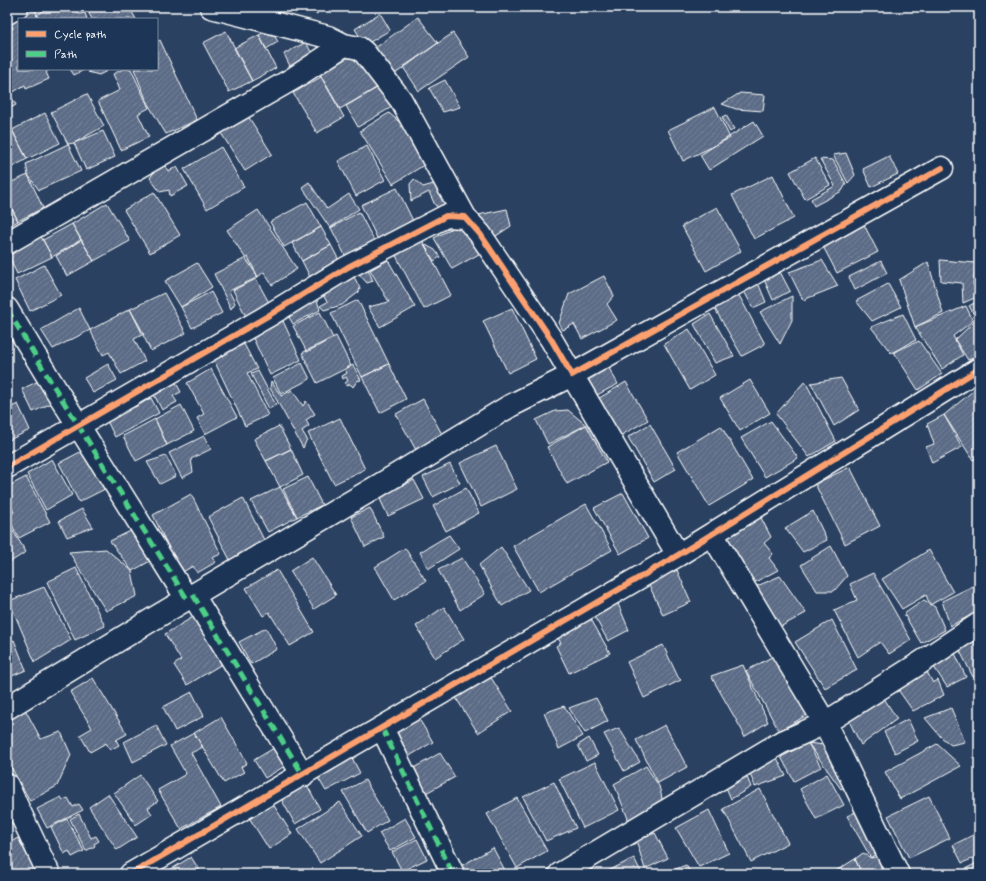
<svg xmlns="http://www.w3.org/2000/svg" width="986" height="881" viewBox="0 0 986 881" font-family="Mynerve,sans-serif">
<defs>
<pattern id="building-hatch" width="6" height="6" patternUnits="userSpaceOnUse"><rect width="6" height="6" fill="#5b6c86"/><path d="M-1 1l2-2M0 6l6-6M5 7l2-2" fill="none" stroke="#748298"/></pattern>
</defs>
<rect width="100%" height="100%" fill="#2a4161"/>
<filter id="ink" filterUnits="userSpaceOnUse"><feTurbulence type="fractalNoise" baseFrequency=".025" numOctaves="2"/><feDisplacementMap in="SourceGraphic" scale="8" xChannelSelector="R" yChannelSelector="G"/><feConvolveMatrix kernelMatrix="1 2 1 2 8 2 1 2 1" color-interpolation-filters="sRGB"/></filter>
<g filter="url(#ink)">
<path fill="url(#building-hatch)" stroke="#fff" d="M29,7H34L39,19H19V69H51L46,72L49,79L26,89L25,85L10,94L16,105L7,110V32L13,28L7,18Z
M41,7H75L79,14L85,13L87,19H40L36,15L42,12Z
M85,7H129L136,19H92Z
M247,7H275L271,17Z
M297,7H319L317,14Z
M380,13L390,30L365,45L355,29Z
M418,17L438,43L395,74L375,48Z
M271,29L278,42L266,49L259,35Z
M226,31L252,81L229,92L203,43Z
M453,33L469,57L419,91L403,67Z
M259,35L276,68L252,81L234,48Z
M160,40L197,120L166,134L148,104L134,69H157V42Z
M306,42L314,58L292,70L284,54Z
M357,52L378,87L340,109L320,74Z
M70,69H86L74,75Z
M94,69H106L107,71L99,75L88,72Z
M123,69H131L149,108L138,114L149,137L121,150L98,101L120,90L113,74Z
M321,77L344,117L317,133L293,93Z
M445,80L460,107L443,112L429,88Z
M384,84L397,104L358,127L346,106Z
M740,93L765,95L763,111L736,109L722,104Z
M87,94L104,126L74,143L68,144L51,112Z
M715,107L730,138L683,161L668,130Z
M45,113L60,143L27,159L12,130Z
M389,113L412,133L429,162L393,184L360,131Z
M726,115L734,129L730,132L722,117Z
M248,116L272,154L245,171L221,133Z
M754,121L763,136L709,170L700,155Z
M12,130L27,159L7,170V133Z
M103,131L115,157L86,170L74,143Z
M68,144L81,171L39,190L28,175L26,164Z
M367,146L385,180L356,196L338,161Z
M221,147L244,187L207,209L184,169Z
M846,153L855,175L848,183L833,155Z
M889,156L898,174L871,187L863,169Z
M815,158L830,185L805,199L790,172Z
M820,159L833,160L846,184L842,191L814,206L811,199L835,186Z
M162,160L168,171L177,167L188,186L170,196L169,190L160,192L150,178Z
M28,175L43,208L18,221L7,199V184Z
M773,175L794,218L754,239L732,195Z
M414,179L423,187L444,181L455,199L442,210L435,205L429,192L411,201L410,184Z
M309,182L327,209L349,194L359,209L330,228L302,187Z
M397,188L416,227L380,244L361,205Z
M154,192L180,235L150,253L124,210Z
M7,199L18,221L7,227Z
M307,202L321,227L284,247L270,222Z
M107,203L130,241L94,261L72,224Z
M717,207L741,251L706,271L682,226Z
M507,209L511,226L493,238L478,215Z
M258,210L297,269L272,285L264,272L258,277L227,230Z
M359,212L377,246L348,261L331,228Z
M858,213L878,252L837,273L817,235Z
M461,223L479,254L452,269L434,238Z
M72,224L81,240L52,257L43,240Z
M321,227L331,245L302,261L292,243Z
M38,231L52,257L17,274L7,252Z
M421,238L451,295L424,309L394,252Z
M81,240L94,261L67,276L56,256Z
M424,244L435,250L440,257L434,261Z
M331,245L342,266L312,281L302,261Z
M248,257L258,277L229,291L235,303L231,309L214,274Z
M388,260L415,307L380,327L368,307L389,302L370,270Z
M774,260L790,291L773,300L759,268Z
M822,260L838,286L803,300L789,272Z
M940,260L976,263L973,285L979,286V296L963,303L962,283L941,281Z
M881,261L887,273L855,290L849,277Z
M928,262L943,313L915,327L899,280Z
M197,263L212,287L181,307L165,281Z
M44,265L61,295L30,311L15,280Z
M368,269L373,281L367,283L358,273Z
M753,271L766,302L753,308L737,278Z
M353,275L360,288L359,292L342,305L324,310L320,306L327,302L321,291Z
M604,276L614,296L607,304L617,320L582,339L574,324L563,330L559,323L569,294Z
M256,279L272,308L248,321L233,290Z
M888,284L901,307L872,321L856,301Z
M734,286L765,344L742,356L711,302Z
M211,292L222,313L192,328L181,307Z
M164,293L186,333L151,351L130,309Z
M315,294L320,310L293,324L286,312Z
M792,296V320L780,344L760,312Z
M358,300L389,364L362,377L331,313Z
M974,303L979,313V355L968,360L955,340L977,319L969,306Z
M966,306L973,321L953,336L963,355L942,369L915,327Z
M79,308L90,330L53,349L41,330Z
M512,308L536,359L508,373L483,321Z
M130,309L144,334L134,339L145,361L121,374L109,352L103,355L90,330Z
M320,312L333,338L307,352L293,326Z
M710,314L734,356L715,363L694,324Z
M903,314L916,340L891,353L871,327Z
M283,321L301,360L270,375L252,336Z
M689,329L715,375L690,390L664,344Z
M336,336L351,366L317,383L302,353Z
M919,341L942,374L918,390L894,352Z
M244,344L257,369L247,373L268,415L245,426L213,358Z
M602,356L618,384L595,396L580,368Z
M302,363L310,379L281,394L273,378Z
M108,364L117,380L93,393L84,378Z
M389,364L406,399L380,413L362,377Z
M353,365L361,380L357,381L353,387L350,384L346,386L345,383L348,381L346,377L343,379L342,376L347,373L345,369Z
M211,369L237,417L205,434L197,418L204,414L187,383Z
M258,371L276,405L269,409L251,374Z
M47,377L58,400L33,412L22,389Z
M841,378L859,410L834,426L811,383Z
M174,379L181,392L173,396L177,402L162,410L152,391Z
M750,380L770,413L740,431L720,398Z
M271,381L281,396L292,390L303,406L306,401L315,414L306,420L309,426L302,431L307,439L303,448L270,388Z
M805,381L836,441L809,457L776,414Z
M626,382L648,420L613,440L591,403Z
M979,386V457L973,460L944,415Z
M151,398L159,413L115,437L105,417L127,404L135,407Z
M423,399L443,436L416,450L396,414Z
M18,404L30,430L7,441V409Z
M181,405L194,431L167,445L155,419Z
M568,410L586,425L548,444L536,420L555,411Z
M944,415L962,447L932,463L926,447L934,444L927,424Z
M340,418L365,469L334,484L308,433Z
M155,419L167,445L136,461L123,436Z
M771,421L798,458L765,477L741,438Z
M650,424L676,469L654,482L628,437Z
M586,425L607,462L567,484L547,447Z
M279,426L291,449L266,461L254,439Z
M721,426L753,480L709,506L677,452Z
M204,436L211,449L191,459L193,472L182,478L169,453Z
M496,446L517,489L481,507L460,463Z
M291,449L303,475L280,487L266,461Z
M84,450L105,489L79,502L59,463Z
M166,456L176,476L160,484L147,462Z
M52,459L72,495L46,510L27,474Z
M450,464L460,483L433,497L423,477Z
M850,467L880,526L845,544L815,484Z
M26,477L50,522L19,538L7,516L14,512L7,499V487Z
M308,477L322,505L297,517L283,489Z
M414,480L424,499L388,516L379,497Z
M280,487L297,517L268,532L251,501Z
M466,488L479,513L446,531L433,506Z
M623,493L648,538L620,554L594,508Z
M191,494L221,554L212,558L216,562L197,573L193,566L181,573L153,515Z
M243,498L265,542L230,560L208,517Z
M586,504L612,550L539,592L513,546Z
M370,508L384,537L365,547L351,517Z
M82,509L93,527L67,537L59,521Z
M757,510L771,537L764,543L773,554L769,558L778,570L746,587L718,537Z
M813,511L827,540L803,552L785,528Z
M7,521L26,552L7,564Z
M139,527L154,559L132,571L110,541Z
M449,535L459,549L428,569L420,552Z
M831,546L847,576L834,591H817L801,565Z
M501,547L529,590L502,606L479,565Z
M405,548L426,581L394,600L375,567Z
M106,549L132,571L137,596L106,611L69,552Z
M929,550L953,592L930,605L926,595L902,609L882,579Z
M312,557L336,595L314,609L290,571Z
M462,558L485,594L460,610L438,570Z
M76,568L105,626L75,640L47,582Z
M277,570L314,632L290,646L269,612L263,616L246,588Z
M677,570L691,602L663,615L648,583Z
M873,573L911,640L889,654L880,642L858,657L834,610L857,600L850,584Z
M780,576L806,613L765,635L739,594Z
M979,583V611L950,626L942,601Z
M44,587L71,640L35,662L9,601Z
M616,599L629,630L608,641L592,612Z
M924,600L935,607L945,630L921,643L904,614Z
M444,607L464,639L435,658L416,626Z
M587,612L610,653L569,673L556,646L561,643L554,632Z
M193,617L222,664L187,685L174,665L181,660L165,634Z
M832,620L857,670L825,688L795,642Z
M7,628L11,636L7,638Z
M266,628L277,649L251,664L239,642Z
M979,638V674L973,677L959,649Z
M14,640L26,670L7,678V643Z
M663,645L678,677L681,680L644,698L627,662Z
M952,647L966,677L947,687L930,661Z
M788,648L821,707L779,731L746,671Z
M743,665L768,722L744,737L743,732L711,676Z
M926,670L933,683L938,680L944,695L913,711L894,684Z
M490,676L512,711L478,733L456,698Z
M93,678L127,734L116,740L119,745L110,750L106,743L90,752L80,735L92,728L70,692Z
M192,692L204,716L175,731L163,707Z
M882,695L897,719L861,745L846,715Z
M596,698L608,721L585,733L569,708Z
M20,700L41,739L61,732L71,755L57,786L30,801L7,760V747L10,745L7,742V708Z
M564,706L583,736L559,749L544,713Z
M951,708L965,742L951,745L941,737L925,718Z
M221,717L247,763L241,767L244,772L224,783L194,733Z
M419,719L433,742L406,758L392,735Z
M908,719L918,741L895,753L884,732Z
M156,725L166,745L133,762L124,742Z
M665,725L687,767L658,783L636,740Z
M619,728L640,762L624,771L604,734Z
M194,733L203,747L191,753L221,807L181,829L158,790L186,774L170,746Z
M589,738L598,755L586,761L578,745Z
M808,743L821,767L794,781L781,757Z
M808,743L832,746L850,784L841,789Z
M937,744L961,766L900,799L885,772Z
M274,748L285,766L265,778L254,760Z
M440,753L455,777L426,793L412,769Z
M350,754L360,773L326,791L315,773Z
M777,758L786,776L755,787L749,771Z
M595,762L619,810L583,828L559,779Z
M741,762L751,787L731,799L719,771Z
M646,766L659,786L662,798V806L629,821L614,784Z
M827,774L844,805L816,819L800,789Z
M140,775L158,801L148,808L152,814L136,825L114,793Z
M365,780L388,820L367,833L343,792Z
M554,782L576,828L546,841L523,797Z
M306,783L320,809L295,824L280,797Z
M760,789L788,843L751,862L723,809Z
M108,794L137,837L117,850L89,807Z
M929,796L950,838L909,858L888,816Z
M61,797L63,800L68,798L73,807L79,804L83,810L47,828L37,809Z
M517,798L547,851L517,868L487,814Z
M271,801L292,834L269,849L248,816Z
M340,802L362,836L320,863L298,829Z
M862,809L880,849L871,858L847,816Z
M709,810L729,853L699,867L676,828Z
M79,814L91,838L96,836L99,841L94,844L95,846L86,851L70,819Z
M405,818L416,837L390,851L379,833Z
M67,819L84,851L72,857L69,851L64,854L51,827Z
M979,832V856L962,863L953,845Z
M655,833L668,858L645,869L636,840Z
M18,838L37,874H8L7,873V844Z
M417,839L427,859L402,871L392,852Z
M493,848L507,874H463L459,867Z
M863,853L871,858L883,855L892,874H862L855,859Z
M191,857L202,874H166L165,873Z
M634,858L642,874H610L608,871Z
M855,859L862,874H831Z
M979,862V874H968L965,869Z
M686,865L691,874H663Z
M961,869L964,874H952Z
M162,870L164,874H155Z"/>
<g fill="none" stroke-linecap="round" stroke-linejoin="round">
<defs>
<path id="minor" d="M7,13L17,7
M344,45L359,48L364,52L401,100L465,217
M7,243L294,78L344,45L328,37L211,7
M7,309L48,377L187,599
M7,467L266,317L348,267L446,216L465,217L480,234L551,339L572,375L942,168
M712,534L825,723L920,663L979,624
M193,595L303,775
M7,708L158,616L388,480L510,406L572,375L678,555
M382,728L453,874
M131,874L678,555L979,369
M560,874L780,743L825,723L898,874"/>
<path id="major" d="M7,785L49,874"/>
</defs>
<use href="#minor" stroke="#fff" stroke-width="25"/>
<use href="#major" stroke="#fff" stroke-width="25"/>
<use href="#minor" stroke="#1d3557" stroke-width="22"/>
<use href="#major" stroke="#1d3557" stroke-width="22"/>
<path stroke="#4dcf88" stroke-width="5" stroke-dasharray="10 5" stroke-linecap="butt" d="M7,309L48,377L187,599
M193,595L303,775
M382,728L453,874"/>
<defs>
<path id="cycleway" d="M7,467L266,317L348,267L446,216L465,217L480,234L551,339L572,375L942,168
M131,874L678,555L979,369"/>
</defs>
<use href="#cycleway" stroke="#1d3557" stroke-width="8"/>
<use href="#cycleway" stroke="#fca06f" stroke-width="6"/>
</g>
</g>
<rect width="986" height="881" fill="none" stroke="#1d3557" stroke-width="24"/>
<rect x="12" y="12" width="962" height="857" fill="none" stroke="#fff" stroke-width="1.5" filter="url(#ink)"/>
<rect x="18" y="18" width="140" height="52" fill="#1d3557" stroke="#77869a"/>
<rect x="26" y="31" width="20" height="6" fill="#fca06f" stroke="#77869a"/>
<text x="54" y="38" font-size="12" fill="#ffffff">Cycle path</text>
<rect x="26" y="51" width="20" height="6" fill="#4dcf88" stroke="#77869a"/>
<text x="54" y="58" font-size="12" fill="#ffffff">Path</text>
</svg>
